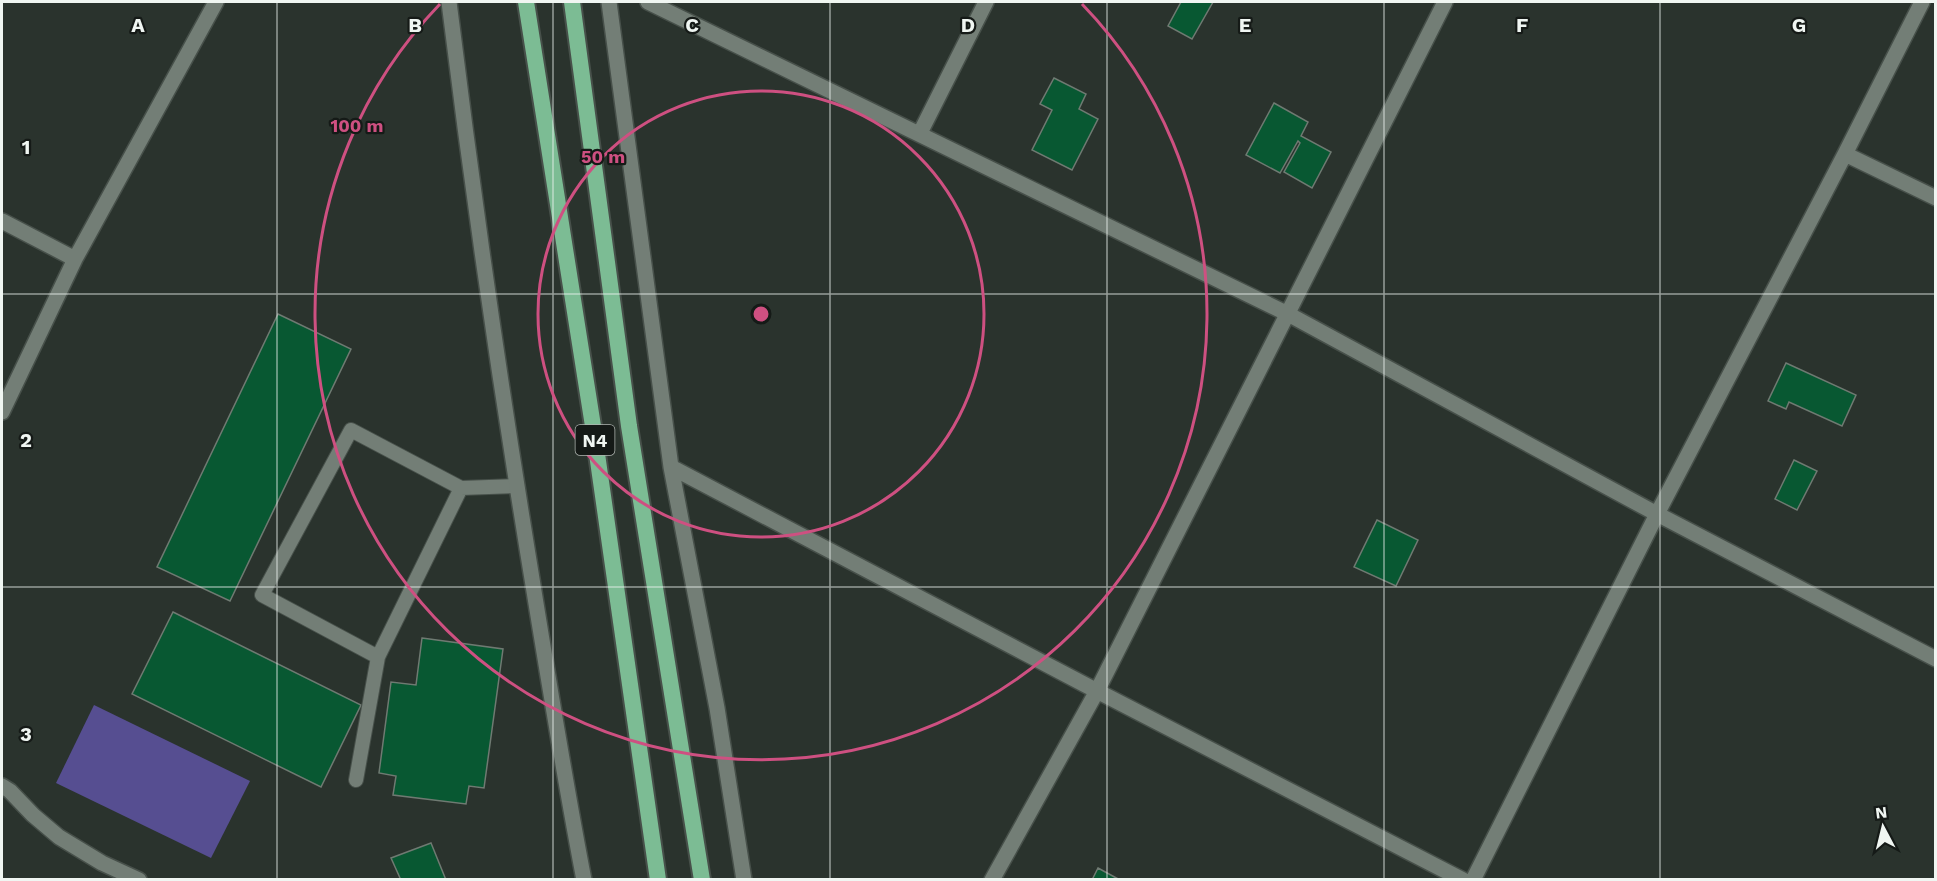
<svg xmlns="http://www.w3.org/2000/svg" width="1937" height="881" viewBox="0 0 1937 881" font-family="'Work Sans',sans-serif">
<rect width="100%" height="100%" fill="#2a332d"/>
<path fill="#564e91" d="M94,705L250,781L211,858L56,783Z"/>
<path fill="#085832" stroke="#6f7a72" stroke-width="1.5" d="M1181,2H1213L1192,39L1168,26Z
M1054,78L1086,94L1079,109L1098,119L1072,170L1032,150L1052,110L1040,104Z
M1274,103L1308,122L1301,136L1331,152L1312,188L1284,172L1300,143L1298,141L1280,173L1246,155Z
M278,314L351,349L230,601L157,567Z
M1786,363L1856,395L1842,426L1789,402L1786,409L1768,401Z
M1794,460L1817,471L1797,510L1775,499Z
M1377,520L1418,540L1396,586L1354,567Z
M173,612L361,705L321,787L132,694Z
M422,638L503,649L484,788L469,786L466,804L393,795L396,776L379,773L391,682L416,685Z
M431,843L446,880H397L400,878L391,858Z
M1098,868L1120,880H1092Z"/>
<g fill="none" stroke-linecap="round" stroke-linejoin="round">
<defs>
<path id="service" d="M378,657L262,595L351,430L461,488
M356,780L378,657L461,488L517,486"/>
<path id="minor" d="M449,2C473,196 501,391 533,585C549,683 565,782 584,880
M609,2L671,467L717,708L744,880
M648,2L1288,314L1657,514L1936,659
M920,133L986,2
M1845,154L1936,198
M2,221L75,259
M2,412L75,259L216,2
M671,467L1097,691L1463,880
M2,786L10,791L33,815L59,837L102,863L139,880
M992,880L1097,691L1445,2
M1473,880L1657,514L1845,154L1922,2"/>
<path id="trunk" d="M526,2L593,426L658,880
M572,2L629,426L702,880"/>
</defs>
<use href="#service" stroke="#47504a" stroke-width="16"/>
<use href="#minor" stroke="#47504a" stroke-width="18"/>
<use href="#trunk" stroke="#47504a" stroke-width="20"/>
<use href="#service" stroke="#737e76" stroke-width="14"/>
<use href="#minor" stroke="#737e76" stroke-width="15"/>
<use href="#trunk" stroke="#7cbc94" stroke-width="16"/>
</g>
<path fill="none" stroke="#f0f6f2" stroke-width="1.5" stroke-opacity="0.55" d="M277,2V880M553,2V880M830,2V880M1107,2V880M1384,2V880M1660,2V880M2,294H1936M2,587H1936"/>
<g fill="none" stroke="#ce5081" stroke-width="3">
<circle cx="761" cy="314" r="223"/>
<path d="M1082 4A446 446 0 1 1 440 4"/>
</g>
<g text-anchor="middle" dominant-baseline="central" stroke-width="4.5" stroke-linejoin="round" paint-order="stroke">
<rect fill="#151a17" stroke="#aeb4b0" stroke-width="1.5" x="575.5" y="425" width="39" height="30" rx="4.5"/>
<g font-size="18" font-weight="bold" fill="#f0f6f2">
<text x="595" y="440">N4</text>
</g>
</g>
<g font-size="20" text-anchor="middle" font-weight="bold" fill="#f0f6f2" stroke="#151a17" stroke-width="4.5" stroke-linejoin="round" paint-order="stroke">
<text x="138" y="32">A</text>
<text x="415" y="32">B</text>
<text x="692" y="32">C</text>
<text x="968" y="32">D</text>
<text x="1245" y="32">E</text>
<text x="1522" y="32">F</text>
<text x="1799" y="32">G</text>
<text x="26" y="154">1</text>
<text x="26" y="447">2</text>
<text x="26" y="741">3</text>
</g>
<circle cx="761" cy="314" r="9" fill="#ce5081" stroke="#151a17" stroke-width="3"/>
<g font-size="18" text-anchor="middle" font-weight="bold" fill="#ce5081" stroke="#151a17" stroke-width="4.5" stroke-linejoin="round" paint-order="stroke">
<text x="357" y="132">100 m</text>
<text x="603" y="163">50 m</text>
</g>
<rect width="1937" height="881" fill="none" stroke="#f0f6f2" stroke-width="6"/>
<g transform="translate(1883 827) rotate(353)" stroke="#151a17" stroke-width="4.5" paint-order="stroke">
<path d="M0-4.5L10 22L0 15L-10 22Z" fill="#f0f6f2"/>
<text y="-9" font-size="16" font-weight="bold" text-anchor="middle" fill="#f0f6f2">N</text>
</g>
</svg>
